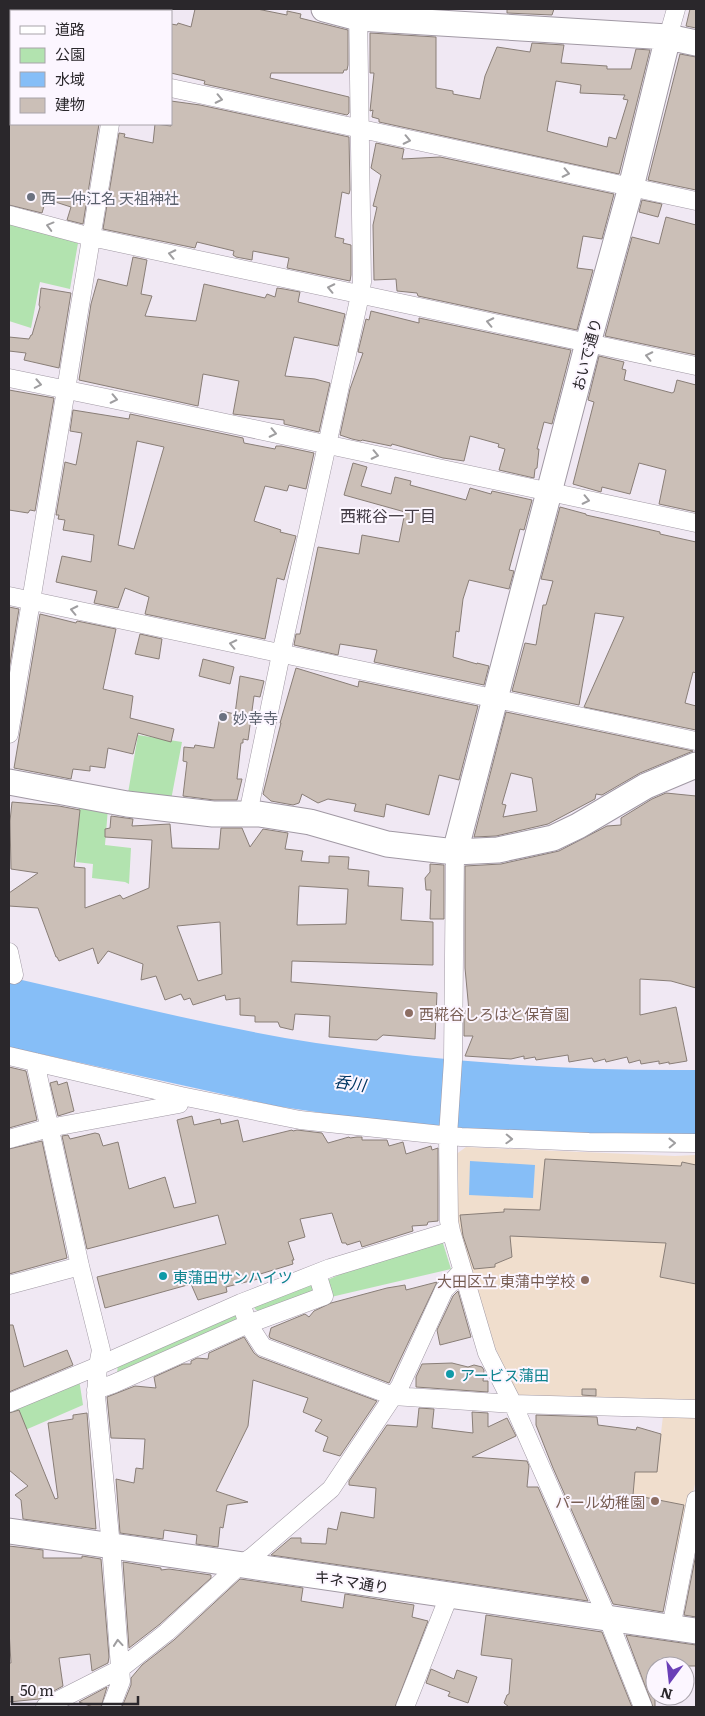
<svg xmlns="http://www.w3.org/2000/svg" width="705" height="1716" viewBox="0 0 705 1716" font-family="Literata,'Noto Sans JP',serif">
<rect width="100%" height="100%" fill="#f0e8f3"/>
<path fill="#f0decd" d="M466,1147L675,1156L696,1155V1403L522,1396L514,1392L492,1340L454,1223L455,1155Z
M663,1416L696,1418V1479L681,1554L610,1538L625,1476L659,1450Z"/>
<path fill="#b2e3af" d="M9,223L78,243L70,289L40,282L31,328L9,321Z
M138,735L182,742L171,800L128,793Z
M79,803L108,808L105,845L131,848L129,884L125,882L92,878L93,864L76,862Z
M442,1240L451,1269L331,1297L325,1281L371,1261Z
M311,1283L313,1287L312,1292L259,1312L255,1309L254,1306Z
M232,1314L236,1316L238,1320L117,1376L118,1362Z
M79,1379L83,1405L9,1437V1410Z"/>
<path fill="#86bef7" d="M9,977C111,1000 213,1027 316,1043C442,1062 568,1071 696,1070V1138L549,1136L382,1122L276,1106L9,1047Z
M470,1161L535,1165L533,1198L469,1195Z"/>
<path fill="#cbbfb7" stroke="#897e77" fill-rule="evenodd" d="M195,9H257L287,15V11L301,14L300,18L348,30V65L347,70H344L343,73H271L270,78L349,97V113L347,115L204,84L205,81L171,73V24L177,25L178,23L191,27Z
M507,9H554L552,15L507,13Z
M690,9H696V28L686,26Z
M370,33L436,37V88L453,91V94L480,99L485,76L497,47L530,52L532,43L564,45L561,63L607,66V69H631L636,49L650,50L619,174L379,122V119L372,117L373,110L370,111L374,73H370ZM556,81L581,85L580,93L625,95L623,99L628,100L616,139L609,137L607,147L547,131Z
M680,54L696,57V190L648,180Z
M171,101L200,105L349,137L350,190L349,194L342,192L335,237L344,239L343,243L351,245V275L350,281L287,268L289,258L253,251L252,260L236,257L233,255L234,251L197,242L195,248L103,229L119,133L125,134L124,137L153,143L155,124L171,126Z
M9,124H99L83,224L67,220L71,207L46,199L42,213L9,205Z
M376,143L404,149L402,159L440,157L614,194L602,239L583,236L577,268L593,270L577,330L418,296L417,293L397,291L396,279L374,280L373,225L377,207L373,206L381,175L371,168Z
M642,200L662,204L658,217L639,212Z
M666,217L696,225V355L605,336L632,237L659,244Z
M133,257L147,260L141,294L152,296L145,316L196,321L204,284L265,298L267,294L275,297L277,288L284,289L300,292L298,302L345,314L338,346L294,337L285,376L315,379L330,383L319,432L284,424V420L233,414L239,381L203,374L198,406L79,380L91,304L98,279L127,286Z
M41,288L71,293L59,368L24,360L26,353L9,351V337L29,339L31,335H32L40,307L39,305Z
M371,311L419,323V318L571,350L552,424L544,422L537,449H539L537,468L535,469L534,478L499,470L505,449L498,447L499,444L470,436L464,461L443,458L392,444L391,446L362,440L361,441L352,439L340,435L350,389L363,353L358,352L366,319L369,320Z
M599,356L624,362L622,369L626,370L624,380L672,393L674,392L677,380L696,385V512L659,504L666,470L639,463L630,494L602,487L601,492L573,484L594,402L588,400Z
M9,390L54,398L35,511L30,510L28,513L9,510Z
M73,410L129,419L130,414L243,438L244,443L275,449L276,446H281L314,453L306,489L289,485L287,491L265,486L254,521L281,530L280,532L296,536L284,580L277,578L265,639L145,614L149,597L125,588L118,608L94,603L97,591L56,582L62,556L91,562L94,535L63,530L65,520L58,519L59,515H56L65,462L76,465L82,433L70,431ZM137,441L164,447L134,549L118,545Z
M353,463L367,467L361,486L391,494L395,477L411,481L410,485L466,500L470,488L491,494L492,491L532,500L524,530L520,529L509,570L514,571L509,589L469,580L463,599L459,632L456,631L453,657L477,664V663L489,666L484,685L374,662L377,650L340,644L338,655L294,645L296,634H300L318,547L359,554L362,535L399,542L405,512L344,495Z
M560,507L586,514V515L609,520L660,532V534L696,542V673L693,672L685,703L696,706V730L584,707L624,617L595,613L579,705L512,691L525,643L536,645L543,605H546L553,581L541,579Z
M9,607L19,609L9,670Z
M40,614L76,623L77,621L116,629L103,689L133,696L130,718L174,729L171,742L138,733L133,754L108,748L105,768L90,766V771L73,769L71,779L14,768Z
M140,634L162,639L159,659L135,654Z
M203,659L234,667L230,684L199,676Z
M296,668L358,687L359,681L478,706L459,780L439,775L429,815L386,804L384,817L354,811L356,804L328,799L318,803L302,794L299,803L293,805L271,801L263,794L281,723H280Z
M240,676L264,681L260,697L254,696L248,740L243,739V743H241L237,779H242L237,800H214L183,796L187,762L183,761L184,747L194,748L195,745L214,748L221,711L235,714Z
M506,712L693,751L640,773L602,795L596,794L595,799L548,824L496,836L474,837ZM511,773L532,778L537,811L503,817L506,805L502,804Z
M666,793L696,796V988L671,981L640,979V1015L676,1007L687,1061L669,1064V1062L659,1064V1061L641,1064L640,1060L629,1063L627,1057L606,1062L605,1059L594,1062L592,1058L569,1062L568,1055L536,1060L535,1057L524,1059V1056L511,1059L465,1056L473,1036H464V1011H469L465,968V866L501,864L559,851L607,826L621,825V818L652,799Z
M12,802L59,806L80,810L74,867L85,868V908L120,895L123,899L149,888L152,840L105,837V829L110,828L111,816L133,819L132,826L170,824L172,848L219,849L221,828H242L250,847L263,829L288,833L285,849L303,851L301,861L329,863V856L349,857L348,869L369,871L368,886L403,888L401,920L433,922V965L292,961L291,982L437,993L435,1039L383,1035L377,1040L329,1037L330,1016L295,1014L293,1030L280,1027L278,1022H255V1016L240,1015V998L226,1000L225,995L193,1005L190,998L184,1000L181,994L165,1000L156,976L141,980L143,964L108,951L98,964L93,948L59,961L57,957H56L38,908L9,906V893L38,873L11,869L10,821ZM299,886L348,889L346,924L297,925ZM220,922L222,974L198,981L177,926Z
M430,864L444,865V919H430L431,890H426L425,878L430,872Z
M9,1067L26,1071L37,1120L9,1128Z
M57,1081L58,1085L67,1082L74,1111L58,1116L50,1083Z
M192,1116L194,1125L220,1119L221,1124L238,1120L243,1142L292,1130L293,1131L297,1130L322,1133L328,1143L349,1137L350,1138L357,1137H362V1140H387L389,1146L403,1142L406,1154L431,1146L432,1150L438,1148V1221L428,1222L427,1225L412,1226L413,1231L362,1247L360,1241L347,1245L346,1243H342L332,1213L300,1219L305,1237L288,1242L294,1260H292L293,1264L257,1275L258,1279L226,1287L227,1292L198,1300L191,1284L105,1308L97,1277L226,1244L218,1215L87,1249L62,1136L68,1135L70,1139L95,1133L99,1134L103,1146L118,1142L129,1189L165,1177L174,1208L196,1203L177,1120Z
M42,1141L67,1258L9,1274V1149Z
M545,1159L681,1166L682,1162L696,1165V1284L660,1277L666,1243L510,1236L512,1257L495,1264V1267L474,1269L463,1236L460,1215L504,1212V1209L540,1210Z
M437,1282L389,1383L270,1338L269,1336L271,1328L305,1314L309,1317L314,1311L331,1303L387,1288L405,1285L406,1290Z
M458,1291L471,1337L440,1345L437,1330L453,1296Z
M9,1325H13L24,1367L67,1350L73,1365L9,1392Z
M244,1337L254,1353L259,1357L377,1401L340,1456L323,1451L328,1437L315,1431L322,1420L303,1412L308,1398L253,1380L248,1426L216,1491L248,1502L227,1505L223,1528L220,1527L218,1547L196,1544L197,1535L164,1530L163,1539L120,1533L116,1479L134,1483L136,1468L143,1469L145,1439L111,1438L107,1397L135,1386L156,1388L154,1377L183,1364H191V1361L197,1358L208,1359L209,1353Z
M452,1363L468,1367L474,1365L482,1367L484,1370L483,1381H488V1392L416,1387V1377L422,1364Z
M582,1389H596V1396L582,1395Z
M419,1408L434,1409L432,1428L473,1433L472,1412L488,1413V1427L507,1418L516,1436L472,1457L527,1461L529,1466L527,1487H538L588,1601L271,1555L291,1538H301V1543L326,1544L328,1528L337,1530L341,1512L374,1518L376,1488L349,1485V1481L387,1425L417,1427Z
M19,1410L55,1499L58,1498L48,1423L73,1419V1415L87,1413L96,1529L23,1519L21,1500L15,1495L28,1486L9,1470V1413Z
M536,1415L597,1417L598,1425L636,1430L637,1427L661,1434L657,1472H635L633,1495L684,1505L663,1612L613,1604L553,1468L536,1425Z
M9,1546L43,1550V1558H82V1556L101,1559L109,1657L108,1663L92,1671L90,1654L59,1658L63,1686L39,1699L9,1702V1663H11L9,1631Z
M696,1554V1617L684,1615Z
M123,1562L161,1568V1570L169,1569L211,1575V1578L160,1624L129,1648Z
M240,1579L303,1588L301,1601L343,1608L345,1594L414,1605L412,1617L428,1621L395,1707H122L131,1685V1678L142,1665L174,1640Z
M486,1615L602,1632L632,1707H509L504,1703L507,1695L509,1694L512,1659L481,1655Z
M626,1635L696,1645V1666H655V1707H653Z
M431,1669L454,1679L457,1670L477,1677L468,1703L448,1696L450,1692L426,1683Z
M107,1687L101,1707H93L79,1702Z"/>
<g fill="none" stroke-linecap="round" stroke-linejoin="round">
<defs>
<path id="street" d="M153,11L154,9
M668,37L676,9
M9,65H11
M171,88L696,201
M9,215L91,237L696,366
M9,378L160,409L696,523
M9,596L696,741
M9,734L110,124
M248,814L281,654L360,295L362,282L358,9
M455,852L453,1060L448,1136L449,1221L451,1231L487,1353L513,1404L608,1619L643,1707
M9,952L14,975
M9,1056L181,1096L300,1120L461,1137L589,1142L696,1143
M35,1062L80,1266L101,1350L98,1366L96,1396L111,1546L121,1681L111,1707
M9,1139L49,1128L179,1104L181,1096
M9,1285L80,1266
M241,1303L248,1324L263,1347L393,1396L513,1404L696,1409
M96,1390L113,1384L248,1324L324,1296L317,1273
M9,1403L98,1366L241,1303L330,1268L451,1231
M671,1628L696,1500
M45,1707L120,1669L167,1632L240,1565L252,1557L331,1489L400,1386L444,1290L462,1271
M405,1707L449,1596"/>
<path id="secondary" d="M324,9L358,18L668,37L696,43
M9,782L127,804L213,814H259L310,822L387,844L455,852L498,850L553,838L578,826L646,786L696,765
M455,852L588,343L631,187L668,37
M9,1531L696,1631"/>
</defs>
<use href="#street" stroke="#a199a4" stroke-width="19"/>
<use href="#secondary" stroke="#a199a4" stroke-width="27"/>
<use href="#street" stroke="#fff" stroke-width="18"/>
<use href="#secondary" stroke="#fff" stroke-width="25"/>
</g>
<defs><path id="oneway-chevron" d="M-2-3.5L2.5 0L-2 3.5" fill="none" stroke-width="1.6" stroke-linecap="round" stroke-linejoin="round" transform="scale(1.25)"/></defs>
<g stroke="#9f9ea0">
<use href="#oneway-chevron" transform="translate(219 99) rotate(12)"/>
<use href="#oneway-chevron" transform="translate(407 140) rotate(12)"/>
<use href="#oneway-chevron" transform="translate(566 173) rotate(12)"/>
<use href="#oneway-chevron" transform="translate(50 226) rotate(-165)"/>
<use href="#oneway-chevron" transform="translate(172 254) rotate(-168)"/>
<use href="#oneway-chevron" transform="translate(331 288) rotate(-168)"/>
<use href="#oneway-chevron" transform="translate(490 322) rotate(-168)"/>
<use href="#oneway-chevron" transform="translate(649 356) rotate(-168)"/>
<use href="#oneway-chevron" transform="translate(38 384) rotate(11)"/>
<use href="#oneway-chevron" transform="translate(114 399) rotate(12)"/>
<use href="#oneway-chevron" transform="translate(273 433) rotate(12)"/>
<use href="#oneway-chevron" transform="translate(375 455) rotate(12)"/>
<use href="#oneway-chevron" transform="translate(586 500) rotate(12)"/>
<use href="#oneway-chevron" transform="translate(74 610) rotate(-168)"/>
<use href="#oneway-chevron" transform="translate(233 644) rotate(-168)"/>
<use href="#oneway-chevron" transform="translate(509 1139) rotate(2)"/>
<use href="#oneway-chevron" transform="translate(672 1143) rotate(-1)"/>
<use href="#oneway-chevron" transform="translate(118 1643) rotate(-95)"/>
</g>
<g fill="#6b7280" stroke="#fcf6ff" stroke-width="2">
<circle cx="31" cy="197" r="5"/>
<circle cx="223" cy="717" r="5"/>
</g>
<g fill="#8d6e63" stroke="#fcf6ff" stroke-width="2">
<circle cx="409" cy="1013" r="5"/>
<circle cx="585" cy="1280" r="5"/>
<circle cx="655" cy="1501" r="5"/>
</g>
<g fill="#0f9aa8" stroke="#fcf6ff" stroke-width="2">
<circle cx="163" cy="1276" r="5"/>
<circle cx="450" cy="1374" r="5"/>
</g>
<g text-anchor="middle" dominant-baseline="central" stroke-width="4" stroke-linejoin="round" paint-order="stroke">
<g font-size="15" fill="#5b616d" stroke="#fcf6ff" text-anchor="start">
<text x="41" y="197">西一仲江名 天祖神社</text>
<text x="233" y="717">妙幸寺</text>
</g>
<g font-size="15" fill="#2a272b" stroke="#fcf6ff">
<text transform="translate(586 354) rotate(-75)">おいで通り</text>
<text transform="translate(352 1581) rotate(9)">キネマ通り</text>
</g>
<g font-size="15" fill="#785e54" stroke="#fcf6ff" text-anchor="end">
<text x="419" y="1013" text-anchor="start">西糀谷しろはと保育園</text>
<text x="575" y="1280">大田区立 東蒲中学校</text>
<text x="645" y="1501">パール幼稚園</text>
</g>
<g font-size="15" fill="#0d838f" stroke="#fcf6ff" text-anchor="start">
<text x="173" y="1276">東蒲田サンハイツ</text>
<text x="460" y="1374">アービス蒲田</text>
</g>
<g font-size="16" fill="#423b44" stroke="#fcf6ff">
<text x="388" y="515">西糀谷一丁目</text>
</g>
<g font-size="16" font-style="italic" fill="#003662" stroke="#fcf6ff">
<text transform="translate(350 1082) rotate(8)">呑川</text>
</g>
</g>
<rect width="705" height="1716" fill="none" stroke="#2a272b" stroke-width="20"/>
<rect x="10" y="10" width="162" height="115" fill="#fcf6ff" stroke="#a8a3aa"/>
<rect x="20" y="26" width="25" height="8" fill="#ffffff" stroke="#a8a3aa"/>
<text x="55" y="35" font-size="15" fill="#2a272b">道路</text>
<rect x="20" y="48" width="25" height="15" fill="#b2e3af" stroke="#a8a3aa"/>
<text x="55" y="60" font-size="15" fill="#2a272b">公園</text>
<rect x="20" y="72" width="25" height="15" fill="#86bef7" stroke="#a8a3aa"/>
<text x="55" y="85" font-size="15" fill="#2a272b">水域</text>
<rect x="20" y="98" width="25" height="15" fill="#cbbfb7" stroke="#a8a3aa"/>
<text x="55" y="110" font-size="15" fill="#2a272b">建物</text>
<g transform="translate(670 1681) rotate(195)"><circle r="24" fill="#fcf6ff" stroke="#a8a3aa"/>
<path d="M0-4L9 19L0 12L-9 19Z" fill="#6a3fb7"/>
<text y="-8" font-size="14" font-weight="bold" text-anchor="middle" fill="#2a272b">N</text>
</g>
<path d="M12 1696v8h126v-8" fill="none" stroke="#2a272b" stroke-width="2.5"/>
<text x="20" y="1696" font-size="15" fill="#2a272b" stroke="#fcf6ff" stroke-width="4" paint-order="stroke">50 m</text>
</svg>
